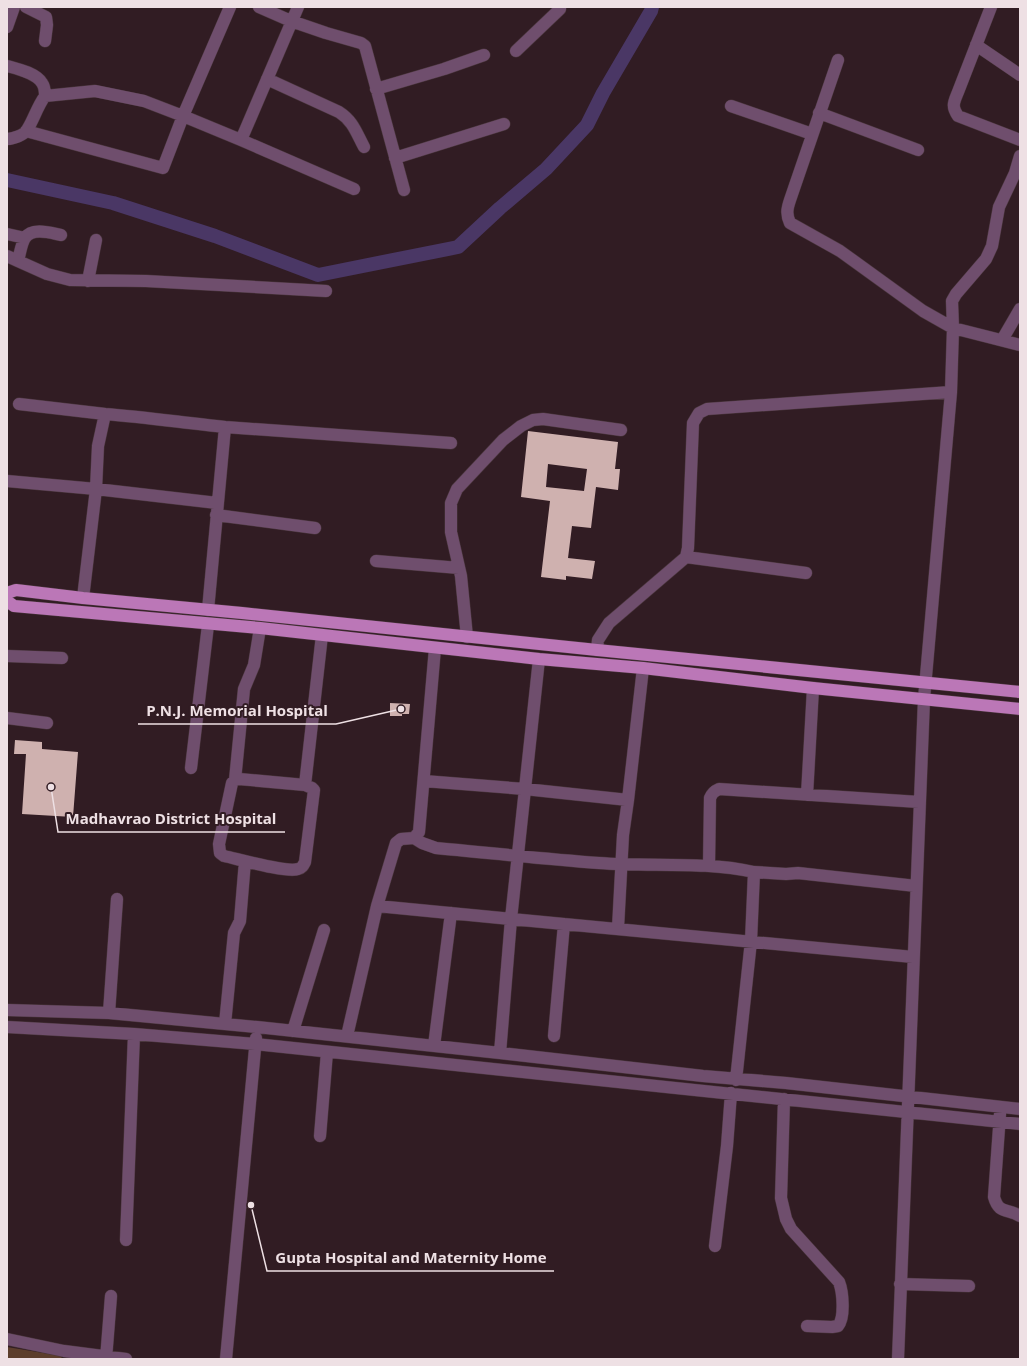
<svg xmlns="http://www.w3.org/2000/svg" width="1027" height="1366" viewBox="0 0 1027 1366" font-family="'Open Sans',sans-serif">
<rect width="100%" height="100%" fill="#311c23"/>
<path fill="#5c3e2c" d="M7,1347L62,1356L61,1359H7Z"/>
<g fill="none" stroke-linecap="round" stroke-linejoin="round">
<path stroke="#4a3765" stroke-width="14" d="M7,180L113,203L215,236L318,275L458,247L500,208L546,169L587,125L603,93L651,11L652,7"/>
</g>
<path fill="#cfb1af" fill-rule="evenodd" d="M528,431L618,442L615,469H620L618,490L596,487L591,528L572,526L568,558L595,561L592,579L566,576V580L541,577L550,501L521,497ZM548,464L587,469L584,491L546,487Z
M390,703L410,704L409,714H402V716H390Z
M15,740L42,742V749L78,752L73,817L22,814L26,754H14Z"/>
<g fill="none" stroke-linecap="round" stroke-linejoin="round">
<defs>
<path id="minor" d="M26,7L46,17L47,25L45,41
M230,7L183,116L241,140L354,189
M259,7L291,21L326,33L361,43L365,46L404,190
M991,7L958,92C954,102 951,106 958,116L1020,140
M7,27L14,7
M976,45L1020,75
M516,51L560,9V7
M838,60L790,200C787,209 786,214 790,223L840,251L923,311L953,328L1020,345
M7,66C18,69 36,73 42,83C45,87 45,92 45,96
M267,79L339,112C353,121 356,132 364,147
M376,89L444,69L484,55
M731,106L812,134
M819,113L918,150
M7,139C13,139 24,135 27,130C34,119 37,107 45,96L95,91L144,101L183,116L163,168L26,131
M241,140L298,7
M395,158L504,124
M7,234L25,238
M7,256L18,261L47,274L70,280L146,281L326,291
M18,261C20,254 21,244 25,238C32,227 51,233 61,235
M88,281L96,240
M1002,340L1020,309
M105,414C145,417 185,423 225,427
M7,481L96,489L98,446L105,414L19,404
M216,515L315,528
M686,557L806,573
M376,561L459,568
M83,598L96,489L217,503
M208,610L225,427L451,443
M467,637L461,576L451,532V503L457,489L503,440L521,426L533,420L543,419L621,430
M597,650L598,640L609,623L686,557L688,548L693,423L699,413L707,409L951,392
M7,656L62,658
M539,659L511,919L913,957
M7,718L47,723
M191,768L208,625
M239,779L305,785L312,788L314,790L305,862C303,866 302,868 298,869C287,873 238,859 224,856L220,853L219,844L232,783L235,780Z
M235,780L244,689L254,665L260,628
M424,781L525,789L628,800
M305,785L322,635
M807,795L813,688
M414,838L422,843L436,848C490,853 545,859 599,863C651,867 703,861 754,872
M709,866L710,798C712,793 714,791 719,789L919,802
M377,906L396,843L401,839L414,838L419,832L435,648
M618,928L623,835L628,800L643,668
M7,1010L109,1013L257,1027L500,1053L703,1076L786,1083L1020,1109
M109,1013L117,899
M225,1024L234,933L240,921L245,861
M7,1027L134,1034L255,1044L1020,1124
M293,1031L324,930
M347,1036L377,906L511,919L500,1053
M554,1036L564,924
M434,1046L451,913
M736,1080L751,941L754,872L786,874L798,873L916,886
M784,1099L781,1198L786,1219L791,1229L839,1282C843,1292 845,1318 838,1326L832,1327L807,1326
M1000,1114L994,1197C999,1215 1008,1208 1020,1216
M320,1136L327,1052
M126,1240L134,1034
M715,1246L727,1146L731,1093
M900,1284L969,1286
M7,1339L64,1351L126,1359
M106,1359L111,1296
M226,1359L256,1038
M898,1359L924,699L951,392L953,328L952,301L956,294L986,259L992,246L999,207L1015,173L1020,156"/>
<path id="major" d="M7,593L16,590L83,598L242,613L597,650L1020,692
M7,601L14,606L260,628L539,659L643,668L813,688L1020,709"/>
</defs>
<use href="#minor" stroke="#4b373e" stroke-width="13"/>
<use href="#major" stroke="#4b373e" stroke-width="13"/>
<use href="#minor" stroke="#6f4e6d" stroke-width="12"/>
<use href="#major" stroke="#bb77b7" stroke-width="12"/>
</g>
<path fill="none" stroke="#eee0e4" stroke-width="1.5" d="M401 709L336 724H138M51 787L58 832H285M251 1205L267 1271H554"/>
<g fill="#eee0e4" stroke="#311c23" stroke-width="1.5">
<circle cx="401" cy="709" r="4"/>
<circle cx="51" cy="787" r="4"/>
<circle cx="251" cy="1205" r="4"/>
</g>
<g font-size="15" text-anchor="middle" font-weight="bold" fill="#eee0e4" stroke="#311c23" stroke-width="4" stroke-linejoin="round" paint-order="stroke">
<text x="237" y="716">P.N.J. Memorial Hospital</text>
<text x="171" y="824">Madhavrao District Hospital</text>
<text x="411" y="1263">Gupta Hospital and Maternity Home</text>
</g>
<rect width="1027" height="1366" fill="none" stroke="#eee0e4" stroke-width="16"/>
</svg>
